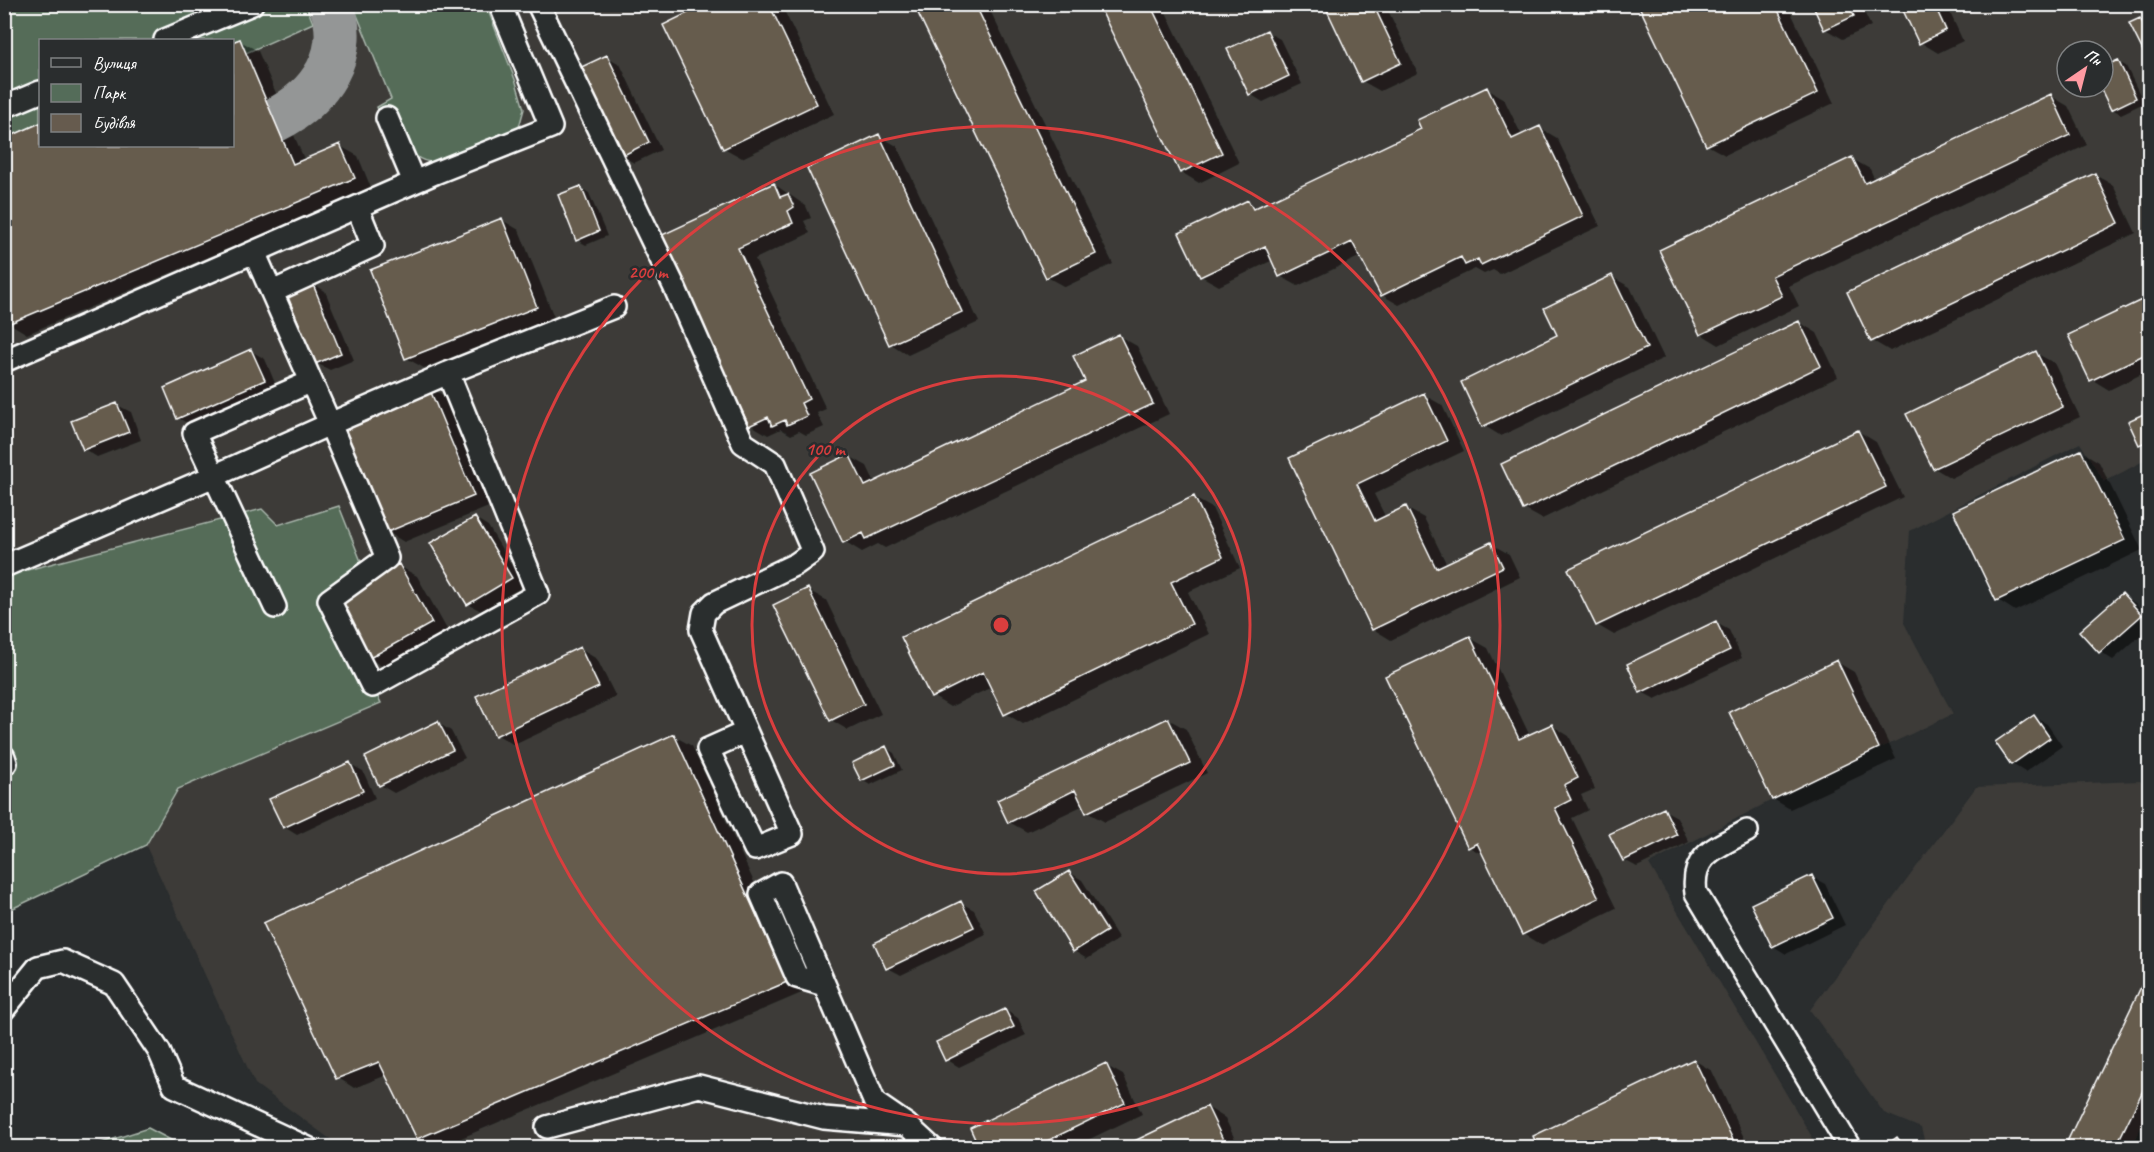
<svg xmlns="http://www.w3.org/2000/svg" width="2154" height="1152" viewBox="0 0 2154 1152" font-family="Caveat,sans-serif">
<rect width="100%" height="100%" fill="#2a2d2e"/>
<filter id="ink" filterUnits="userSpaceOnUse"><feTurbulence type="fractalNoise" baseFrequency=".0167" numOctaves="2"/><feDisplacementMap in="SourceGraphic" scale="12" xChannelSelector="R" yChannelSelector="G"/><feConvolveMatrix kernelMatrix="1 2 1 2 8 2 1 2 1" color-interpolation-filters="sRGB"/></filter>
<g filter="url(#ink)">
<path fill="#3c3b38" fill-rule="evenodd" d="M4,5H2149V458L2104,482L2080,443L1910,531L1904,623L1953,714L1772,800L1649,864L1818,1147H341L255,1084L146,846L5,912ZM40,40H232V146H40ZM2067,51H2103V87H2067Z
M2140,781L2149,788V1112L2132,1147H1926L1921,1128L1884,1113L1810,1010L1976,787Z"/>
<path fill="#546c59" stroke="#aab6ac" stroke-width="1.5" d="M20,4L306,5L313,23L246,53L240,39L233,42L232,40H40V123L5,139V11Z
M353,5H486L516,82L524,109L519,127C495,139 439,178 415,155C409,148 405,133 401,125L384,126L377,107L391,99Z
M339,506L364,569L325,596L381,703L178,789L146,845L5,912L4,576L262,509L278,525Z
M148,1128L184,1147H89Z"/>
<path fill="#0007" d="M552,4H566L558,8Z
M710,4H781L834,114L742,158L724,148Z
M935,4H987L1113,264L1065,287L1047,277Z
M1100,4H1162L1239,163L1199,183L1181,172Z
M1325,4H1385L1418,73L1380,91L1362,81Z
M1640,4H1787L1834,103L1725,155L1707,145Z
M1814,4H1860L1871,26L1843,39L1825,29Z
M1902,4H1946L1963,41L1938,53L1920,42Z
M2140,19L2150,26V60Z
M1267,32L1280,39L1302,84L1263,102L1250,94Z
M240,41L258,51L305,161L340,146L358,156L371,188L27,334L9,323L4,140L40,125V146H232Z
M607,57L620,64L661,150L634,163L621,155Z
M2118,62L2126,66L2144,103L2121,114L2112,109L2102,87L2103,68Z
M1487,89L1504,99L1522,136L1540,128L1557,138L1600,226L1500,274L1493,270L1484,274L1475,269L1399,305L1382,295L1361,256L1298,286L1280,276L1273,260L1219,286L1201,276L1248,201L1259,208L1423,130Z
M2051,96L2068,106L2087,145L1789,286L1799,306L1719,345L1701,334L1661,250L1852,159L1870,169L1875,180Z
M879,136L897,146L979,322L908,355L891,344L809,168Z
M2095,175L2113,185L2136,233L1890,351L1873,341Z
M774,184L806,206L811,218L804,221L810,233L755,259L826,409L817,413L824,427L806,435L799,431L791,435L781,429L768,435L751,425L662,237Z
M2150,185V196L2145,187Z
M581,188L589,193L607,236L586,245L577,240Z
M502,220L519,230L554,317L424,368L406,358Z
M1612,277L1630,287L1664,358L1501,436L1483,425Z
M312,283L325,291L354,360L330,370L316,363Z
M2150,298V370L2109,390L2091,379Z
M1799,322L1817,333L1838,377L1542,519L1524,509Z
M1119,336L1137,346L1169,414L885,548L878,544L862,552L844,541L849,456L867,466L875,483L1087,381Z
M251,351L265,359L277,388L191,425L178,418Z
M2036,353L2054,363L2080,417L1951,478L1934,468Z
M428,386L446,397L491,506L404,542L386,531Z
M1424,395L1442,405L1464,451L1374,494L1386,518L1406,508L1424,518L1447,565L1491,544L1509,554L1520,577L1391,640L1373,629L1291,459Z
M117,405L131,412L141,440L97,457L84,449Z
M2150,413V450L2140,444Z
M1858,431L1876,442L1903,497L1614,635L1597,625Z
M2081,451L2099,462L2142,550L2015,611L1998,600L1955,512Z
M4,468L14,491L4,495Z
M1194,498L1212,508L1240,568L1188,592L1209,634L1023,724L1005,713L992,687L950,707L932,696Z
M475,518L488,526L524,586L481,611L468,604Z
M399,566L417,576L449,633L386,669L369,658Z
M808,590L826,600L881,714L848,730L831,720Z
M2122,595L2135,603L2150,619V627L2113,660L2100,652Z
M1716,623L1729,630L1742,658L1655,699L1642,692Z
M1470,638L1488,648L1530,736L1551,725L1569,736L1595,789L1581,795L1588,810L1572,818L1616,908L1541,945L1523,934L1485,856L1469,847Z
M580,649L597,659L616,697L514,745L496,734Z
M1837,662L1854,672L1896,759L1790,809L1773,799Z
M2034,717L2047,724L2062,746L2025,772L2012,764Z
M1168,719L1186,729L1207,773L1105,822L1087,812L1084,805L1027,832L1009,822Z
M438,723L451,731L465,758L394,793L380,785Z
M674,736L692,746L804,992L438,1148L419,1138L387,1075L354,1088L337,1077Z
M886,748L894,753L902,770L870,785L862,780Z
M350,764L363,771L375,798L297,835L284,827Z
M1664,810L1677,817L1689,842L1637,867L1624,860Z
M1069,872L1082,880L1119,939L1087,959L1074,951Z
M1812,877L1825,884L1845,925L1786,954L1773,946Z
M961,903L974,910L986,934L901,975L888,968Z
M2150,972V1123L2138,1148H2065Z
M1005,1010L1018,1018L1026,1035L959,1067L946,1059Z
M1694,1060L1712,1071L1749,1148H1540Z
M1105,1065L1123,1075L1142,1114L1071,1148H981Z
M1207,1107L1225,1118L1239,1148H1123Z
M1897,1138L1910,1146L1911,1148H1885Z"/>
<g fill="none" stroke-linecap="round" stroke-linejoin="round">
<path stroke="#949696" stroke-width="45" d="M275,120C319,98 351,54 331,4"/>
</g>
<path fill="#665b4e" stroke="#fff" stroke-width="1.5" d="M706,4H769L817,104L723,149L663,25Z
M932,4H975L1096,254L1046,278L917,11Z
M1098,4H1150L1222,153L1180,173Z
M1324,4H1373L1401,63L1361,82Z
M1638,4H1775L1818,93L1706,146Z
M1812,4H1848L1854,16L1824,30Z
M1900,4H1934L1946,30L1919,44Z
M2140,18L2150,37V60L2148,61L2129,23Z
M1267,30L1289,76L1249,95L1227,49Z
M240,39L293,164L340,144L355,178L8,324L4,317V139L40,123V146H232V42Z
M607,55L649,142L620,157L577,69Z
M2118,60L2136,98L2111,110L2100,87H2103V67Z
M1487,87L1512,139L1540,126L1583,216L1481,265L1478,259L1465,265L1461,257L1381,296L1352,242L1279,277L1265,246L1200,277L1179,233L1248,200L1253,209L1421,129L1417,120Z
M2051,94L2070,135L1772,276L1782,296L1700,335L1659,250L1852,157L1865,183Z
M879,134L962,312L889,345L807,168Z
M2095,173L2119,223L1871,342L1847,292Z
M774,183L780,197L788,194L794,207L788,211L793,223L738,248L809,399L801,403L807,416L787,425L785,420L772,426L768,417L749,426L660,236Z
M581,186L599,231L576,241L558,195Z
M502,218L537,307L405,359L370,270Z
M1612,275L1647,348L1482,427L1461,382L1557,335L1544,308Z
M312,282L341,353L315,364L286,292Z
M2150,296V352L2090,381L2068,335Z
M1799,321L1821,366L1523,510L1501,464Z
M1119,334L1153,404L866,539L863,533L843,543L810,473L849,454L865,486L1085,381L1073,356Z
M251,349L265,380L177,419L164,388Z
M2036,351L2063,407L1933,469L1906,414Z
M428,385L474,496L385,533L339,421Z
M1424,393L1447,441L1357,484L1375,521L1406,506L1436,568L1491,542L1503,567L1372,630L1289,458Z
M117,403L129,432L83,450L71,421Z
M2150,411V440L2139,445L2128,421Z
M1858,430L1886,487L1596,626L1568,569Z
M2081,450L2125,540L1996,601L1953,511Z
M1194,496L1223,557L1171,582L1192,624L1004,715L983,672L931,698L901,637Z
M475,517L512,578L467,605L430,543Z
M399,564L432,623L368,659L334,600Z
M808,588L864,704L830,721L773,605Z
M2122,593L2142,615L2099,653L2079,631Z
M1716,621L1730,650L1640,693L1627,664Z
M1470,636L1519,739L1552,724L1578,778L1564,785L1571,800L1555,808L1599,898L1522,935L1477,843L1468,848L1385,676Z
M580,647L599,687L495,736L476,696Z
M1837,660L1879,748L1772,800L1729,712Z
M2034,715L2050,738L2011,765L1995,742Z
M1168,718L1190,763L1086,813L1075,790L1008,823L997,800Z
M438,721L453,750L379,786L365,757Z
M674,734L787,982L417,1139L379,1062L336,1079L263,923Z
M886,746L895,765L861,781L852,763Z
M350,762L363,791L283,828L269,799Z
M1664,808L1677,835L1623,861L1609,834Z
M1069,871L1107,931L1073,952L1036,891Z
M1812,875L1833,918L1772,947L1751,904Z
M961,901L974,927L886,969L874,943Z
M2150,968V1076L2115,1148H2064Z
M1005,1009L1014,1027L945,1061L936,1042Z
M1694,1059L1737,1148H1538L1533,1136Z
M1106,1063L1125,1103L1033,1148H979L970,1128Z
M1207,1106L1227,1148H1120Z
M1897,1137L1905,1148H1882Z"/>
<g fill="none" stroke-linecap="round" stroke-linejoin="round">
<defs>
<path id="minor" d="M538,4L674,286L743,443L775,464L813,552L796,564L714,603L704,613L701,630L792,834L755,849L708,749L746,732
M165,40L252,4
M4,107L40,92
M387,118L414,182
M254,252L330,424L448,373L614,307
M272,292L373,246L357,207
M4,361L435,173L551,127L500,4
M4,566L214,476L330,424L387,558L329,600L372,686L538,594L448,373
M275,607L194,433L310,382
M4,757L6,763L4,764
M1747,831C1718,847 1690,854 1696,893L1850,1148
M824,985L797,977L761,894L781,883L875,1103L907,1125L932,1148
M4,1009L38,967L63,961L114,984L159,1051L174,1086L308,1148
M547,1127L699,1086L824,1118L906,1125"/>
</defs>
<use href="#minor" stroke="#fff" stroke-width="26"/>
<path stroke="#fff" stroke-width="3" stroke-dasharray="4.5 4.5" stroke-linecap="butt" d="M239,1148L248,1140"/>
<use href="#minor" stroke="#2a2d2e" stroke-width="21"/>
</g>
</g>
<g fill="none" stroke="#da3e3e" stroke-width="3">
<circle cx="1001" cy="625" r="249"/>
<circle cx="1001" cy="625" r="499"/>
</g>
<circle cx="1001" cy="625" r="9" fill="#da3e3e" stroke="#2a2d2e" stroke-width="3"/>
<g font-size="18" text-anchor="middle" font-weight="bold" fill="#da3e3e" stroke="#2a2d2e" stroke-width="5" stroke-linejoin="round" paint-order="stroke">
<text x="648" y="278">200 m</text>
<text x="825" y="455">100 m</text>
</g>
<rect width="2154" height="1152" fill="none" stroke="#2a2d2e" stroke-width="24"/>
<rect x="12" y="12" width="2130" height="1128" fill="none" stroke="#fff" stroke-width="2" filter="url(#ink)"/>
<rect x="39" y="39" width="195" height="108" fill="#2a2d2e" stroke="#7f8182" stroke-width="1.5"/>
<rect x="51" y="58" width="30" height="9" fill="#2a2d2e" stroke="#7f8182" stroke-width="1.5"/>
<text x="93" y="69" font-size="18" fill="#ffffff">Вулиця</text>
<rect x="51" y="84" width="30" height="18" fill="#546c59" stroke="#7f8182" stroke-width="1.5"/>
<text x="93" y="99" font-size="18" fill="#ffffff">Парк</text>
<rect x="51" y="114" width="30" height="18" fill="#665b4e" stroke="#7f8182" stroke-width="1.5"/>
<text x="93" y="129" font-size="18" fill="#ffffff">Будівля</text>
<g transform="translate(2085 69) rotate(35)"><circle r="28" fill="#2a2d2e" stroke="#7f8182" stroke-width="1.5"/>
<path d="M0-4.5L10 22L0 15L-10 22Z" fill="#ff9aa2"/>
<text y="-9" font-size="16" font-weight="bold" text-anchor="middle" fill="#ffffff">Пн</text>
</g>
</svg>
